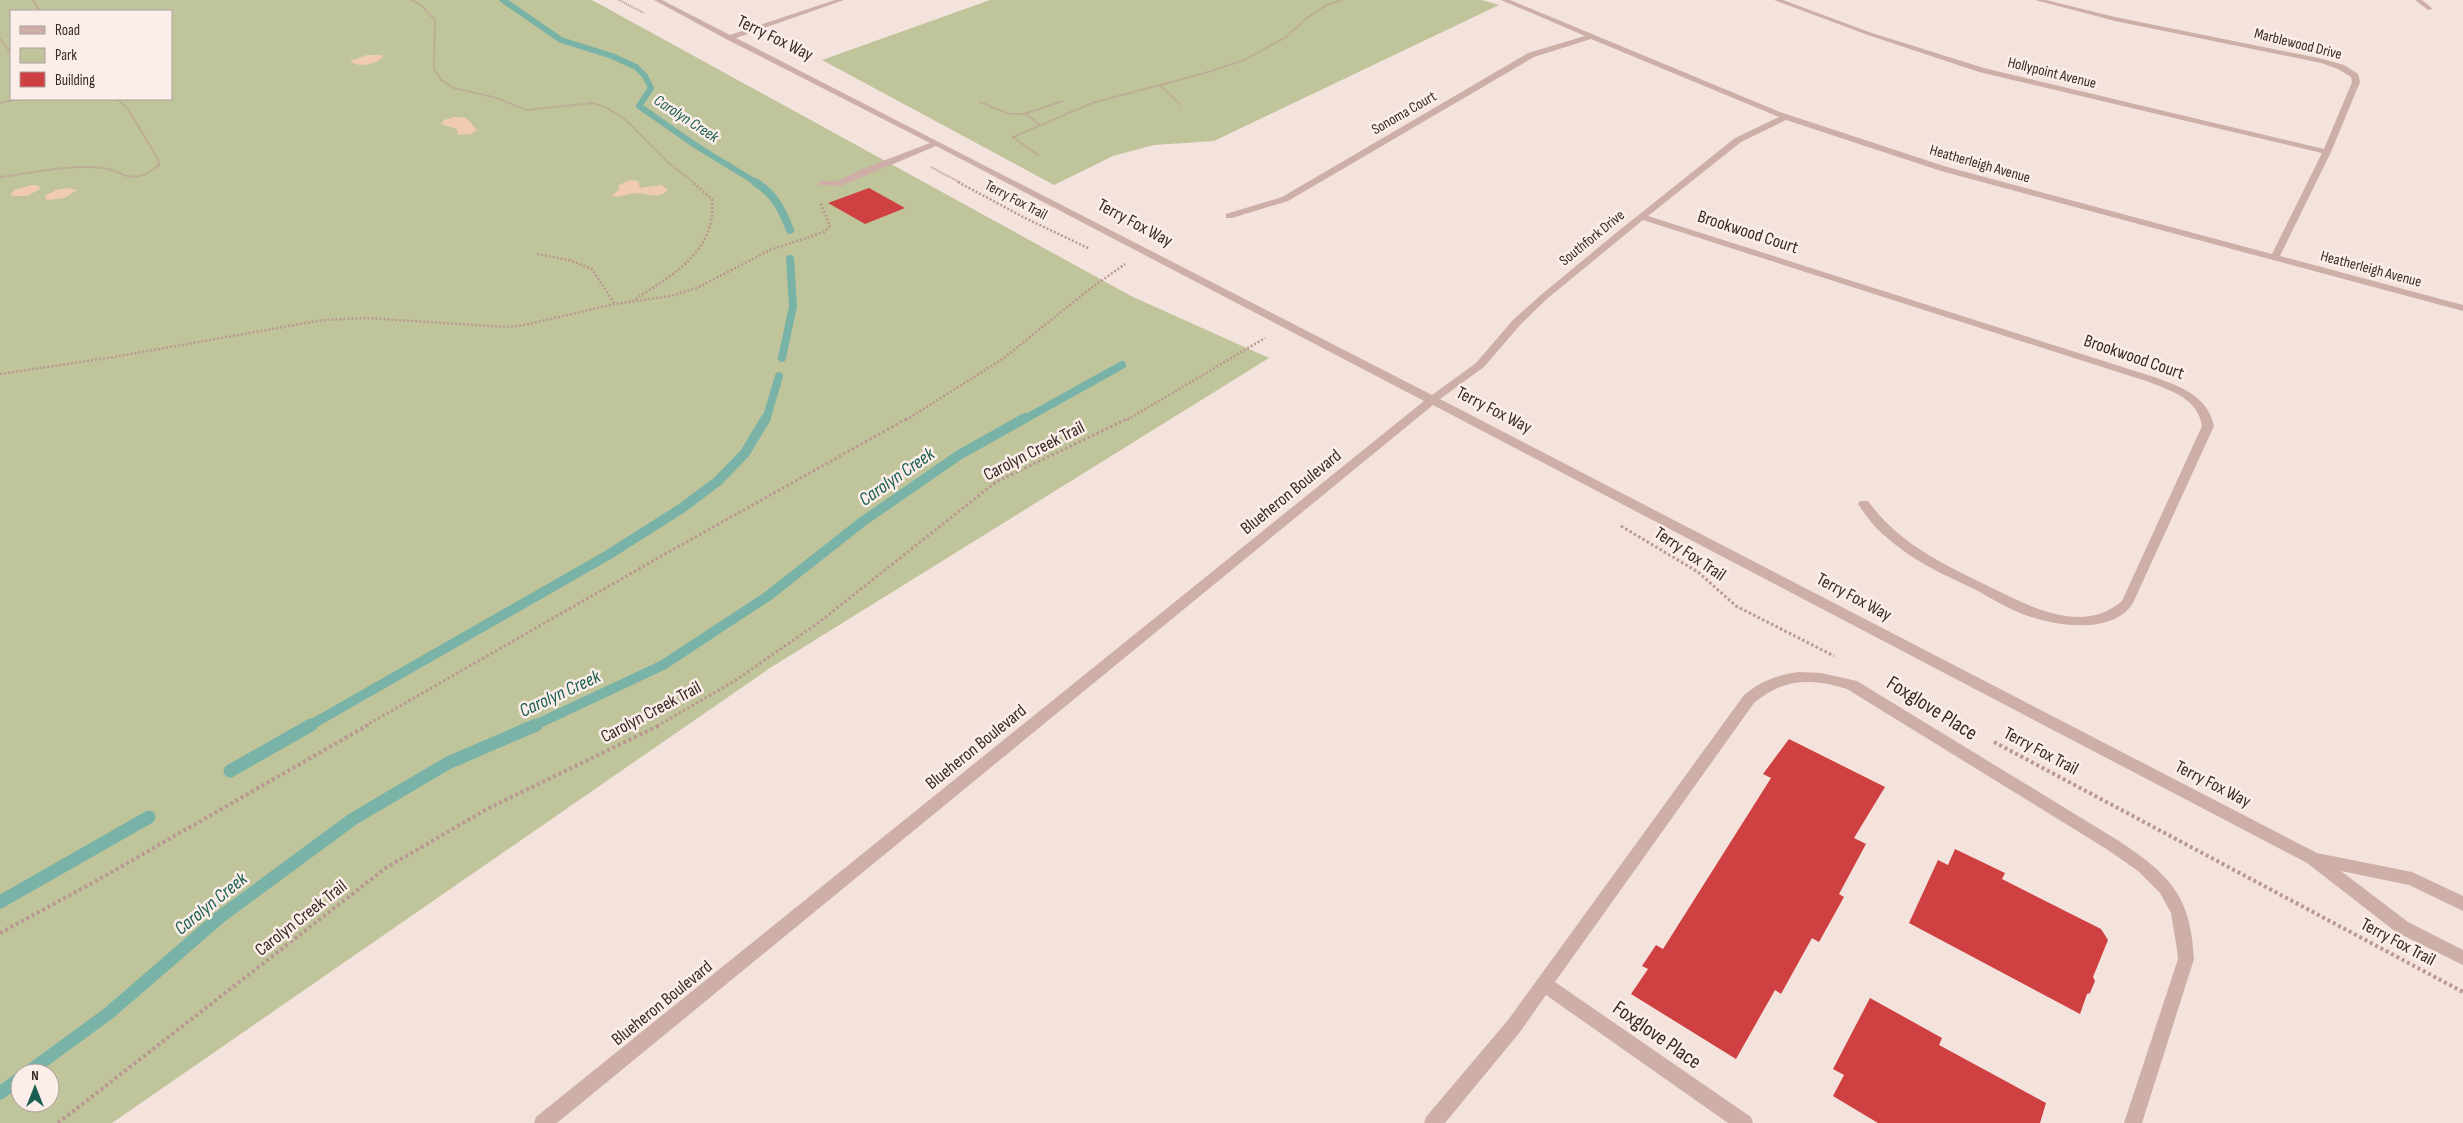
<svg xmlns="http://www.w3.org/2000/svg" width="2463" height="1123" viewBox="0 0 2463 1123" font-family="'Sofia Sans Condensed',sans-serif">
<rect width="100%" height="100%" fill="#f4e3dc"/>
<path fill="#c0c49b" fill-rule="evenodd" d="M0,0H592L1133,297L1269,358L770,668L112,1123H0ZM11,11H171V99H11ZM20,1073H50V1103H20Z
M990,0H1482L1499,5L1214,141L1154,145L1113,156L1054,185L822,60Z"/>
<path fill="#f1cbb1" d="M367,55H382L383,57C375,65 358,68 350,61Z
M454,117L466,118L477,130L471,134L458,135L457,129L441,124L444,120Z
M630,180L638,181L640,188L661,185L668,190C657,201 647,192 635,193C626,194 621,198 611,196L619,190V185Z
M32,185L39,186L40,189L27,196H10L14,190Z
M67,188L77,190L64,198L47,200L45,196L56,190Z"/>
<g fill="none" stroke-linecap="round" stroke-linejoin="round">
<path stroke="#79b3a7" stroke-width="6" d="M503,0L561,40L612,56L636,67L645,76L651,88L639,106L698,147L757,183"/>
<path stroke="#79b3a7" stroke-width="8" d="M755,182C775,194 782,210 790,230
M782,358L793,306L790,259
M766,420L779,376
M1023,420L1122,365"/>
<path stroke="#79b3a7" stroke-width="10" d="M309,726L608,555L682,508L718,481L745,453L766,418
M533,726L663,665L768,596L862,522L959,455L1025,418"/>
<path stroke="#79b3a7" stroke-width="13" d="M230,771L311,725
M0,902L149,817
M27,1073L109,1013L220,917L353,819L448,763L536,725
M0,1093L20,1078"/>
</g>
<path fill="#ce4041" d="M869,188L905,208L865,224L828,203Z
M1789,739L1885,787L1854,838L1866,844L1839,894L1844,897L1819,942L1812,938L1781,994L1775,990L1736,1059L1631,994L1648,969L1642,966L1656,945L1663,949L1771,778L1763,774Z
M1955,849L2005,873L2002,879L2101,929L2108,940L2093,977L2095,981L2090,993L2087,994L2080,1014L1909,923L1938,860L1948,865Z
M1870,998L1942,1038L1939,1045L2046,1103L2040,1123H1878L1833,1096L1844,1075L1833,1069Z"/>
<g fill="none" stroke-linecap="round" stroke-linejoin="round">
<path stroke="#b99891" stroke-width="2" stroke-dasharray="1 1" stroke-linecap="butt" d="M33,0L40,11
M411,0L421,5L435,20L434,69L441,80L454,88L497,98L526,110L593,103L605,107L625,119L668,162L694,183
M619,0L644,13
M0,39L11,53
M1161,86L1181,105
M980,102L1009,114H1024L1063,101
M0,103L19,99
M1026,114L1040,125
M1038,155L1013,137L1092,103L1205,73L1244,60L1286,37L1307,18L1327,5L1342,0
M931,167L961,183
M0,177C34,173 69,164 103,168C113,169 116,172 124,175C136,180 151,173 159,165L158,159L128,109L117,99"/>
<path stroke="#b99891" stroke-width="2.5" stroke-dasharray="2 2" stroke-linecap="butt" d="M958,182L1023,217L1090,249
M537,254L569,260L592,269L614,303
M632,301C671,276 717,252 712,199L692,182
M0,374L114,357L323,320L366,318L506,327L524,325L615,304L670,296L697,288L770,250L824,232L830,226L820,202
M906,420L1004,358L1087,291L1125,264
M1127,420L1265,338"/>
<path stroke="#b99891" stroke-width="3" stroke-dasharray="2.5 2.5" stroke-linecap="butt" d="M1621,526L1698,572L1736,606L1834,656
M365,726L665,554L908,418
M657,726L733,682L818,623L996,482L1129,418"/>
<path stroke="#b99891" stroke-width="4" stroke-dasharray="3 3" stroke-linecap="butt" d="M1994,742L2463,992
M0,933L96,881L368,725
M58,1123L387,867L489,808L660,725"/>
<path fill="#cdafa7" fill-rule="evenodd" d="M654,0H662L730,35L835,0H844L736,38L1432,395L1476,363L1513,320L1542,294L1616,233L1735,138L1779,117L1591,39L1534,57L1288,201L1232,218H1226V214L1282,197L1528,53L1585,36L1501,0H1510L1780,112L1947,167L2272,254L2322,153L1979,72L1865,34L1774,0H1783L1869,32L1984,68L2324,149L2352,82L2351,77L2338,69L2321,63L2115,21L2035,0H2046L2115,17L2323,59L2344,65L2358,74L2360,82L2331,152L2280,256L2463,305V311L1941,171L1786,120L1741,142L1648,216L2157,378C2182,387 2208,397 2214,426L2133,603C2112,637 2050,625 2020,613C2005,607 1991,598 1976,590C1944,575 1911,560 1885,536C1874,527 1866,516 1858,504L1860,501H1868C1898,543 1943,564 1988,586C2027,605 2082,636 2122,601L2202,426C2198,399 2172,391 2149,382L1643,220L1548,298L1521,324L1484,367L1440,399L2317,853L2412,872L2463,896V911L2409,885L2341,871L2408,922L2463,950V965L2396,932L2307,863L1433,405L557,1123H534L536,1117L1424,401L936,146L841,186L818,185V181H837L862,169L930,143L726,39Z
M2415,0H2422L2433,9L2428,10Z
M1799,672L1821,673L1857,681L2119,841C2170,875 2191,896 2194,959L2142,1123H2124L2178,959L2177,950L2171,913L2160,893L2138,871L2108,850L1847,689C1811,678 1783,678 1754,703L1555,982L1751,1117L1753,1123H1728L1546,995L1520,1032L1445,1123H1424L1426,1117L1508,1020L1744,695C1761,681 1777,675 1799,672Z"/>
</g>
<g text-anchor="middle" dominant-baseline="central" stroke-width="5" stroke-linejoin="round" paint-order="stroke">
<g font-size="15" fill="#392928" stroke="#fbeee9">
<text transform="translate(2298 44) rotate(14)">Marblewood Drive</text>
<text transform="translate(2052 73) rotate(14)">Hollypoint Avenue</text>
<text transform="translate(1404 113) rotate(-30)">Sonoma Court</text>
<text transform="translate(1980 164) rotate(16)">Heatherleigh Avenue</text>
<text transform="translate(1016 200) rotate(28)">Terry Fox Trail</text>
<text transform="translate(1592 238) rotate(-39)">Southfork Drive</text>
<text transform="translate(2371 269) rotate(15)">Heatherleigh Avenue</text>
</g>
<g font-size="16" font-style="italic" fill="#1a5d51" stroke="#fbeee9">
<text transform="translate(686 119) rotate(33)">Carolyn Creek</text>
</g>
<g font-size="18" fill="#392928" stroke="#fbeee9">
<text transform="translate(775 38) rotate(26)">Terry Fox Way</text>
<text transform="translate(1135 223) rotate(28)">Terry Fox Way</text>
<text transform="translate(1748 232) rotate(18)">Brookwood Court</text>
<text transform="translate(2134 357) rotate(19)">Brookwood Court</text>
<text transform="translate(1494 410) rotate(27)">Terry Fox Way</text>
<text transform="translate(1034 451) rotate(-27)">Carolyn Creek Trail</text>
<text transform="translate(1291 492) rotate(-39)">Blueheron Boulevard</text>
<text transform="translate(1690 554) rotate(34)">Terry Fox Trail</text>
<text transform="translate(1854 597) rotate(28)">Terry Fox Way</text>
<text transform="translate(651 712) rotate(-28)">Carolyn Creek Trail</text>
<text transform="translate(976 747) rotate(-39)">Blueheron Boulevard</text>
<text transform="translate(2041 751) rotate(28)">Terry Fox Trail</text>
<text transform="translate(2213 784) rotate(27)">Terry Fox Way</text>
<text transform="translate(301 918) rotate(-38)">Carolyn Creek Trail</text>
<text transform="translate(2398 942) rotate(28)">Terry Fox Trail</text>
<text transform="translate(662 1003) rotate(-39)">Blueheron Boulevard</text>
</g>
<g font-size="19" font-style="italic" fill="#1a5d51" stroke="#fbeee9">
<text transform="translate(897 477) rotate(-35)">Carolyn Creek</text>
<text transform="translate(560 694) rotate(-25)">Carolyn Creek</text>
<text transform="translate(211 904) rotate(-39)">Carolyn Creek</text>
</g>
<g font-size="21" fill="#392928" stroke="#fbeee9">
<text transform="translate(1932 708) rotate(32)">Foxglove Place</text>
<text transform="translate(1657 1035) rotate(35)">Foxglove Place</text>
</g>
</g>
<rect x="10" y="10" width="162" height="90" fill="#fbeee9" stroke="#ad9f9c"/>
<rect x="20" y="26" width="25" height="8" fill="#cdafa7" stroke="#ad9f9c"/>
<text x="55" y="35" font-size="15" fill="#392928">Road</text>
<rect x="20" y="48" width="25" height="15" fill="#c0c49b" stroke="#ad9f9c"/>
<text x="55" y="60" font-size="15" fill="#392928">Park</text>
<rect x="20" y="72" width="25" height="15" fill="#ce4041" stroke="#ad9f9c"/>
<text x="55" y="85" font-size="15" fill="#392928">Building</text>
<g transform="translate(35 1088)"><circle r="24" fill="#fbeee9" stroke="#ad9f9c"/>
<path d="M0-4L9 19L0 12L-9 19Z" fill="#1a5d51"/>
<text y="-8" font-size="14" font-weight="bold" text-anchor="middle" fill="#392928">N</text>
</g>
</svg>
